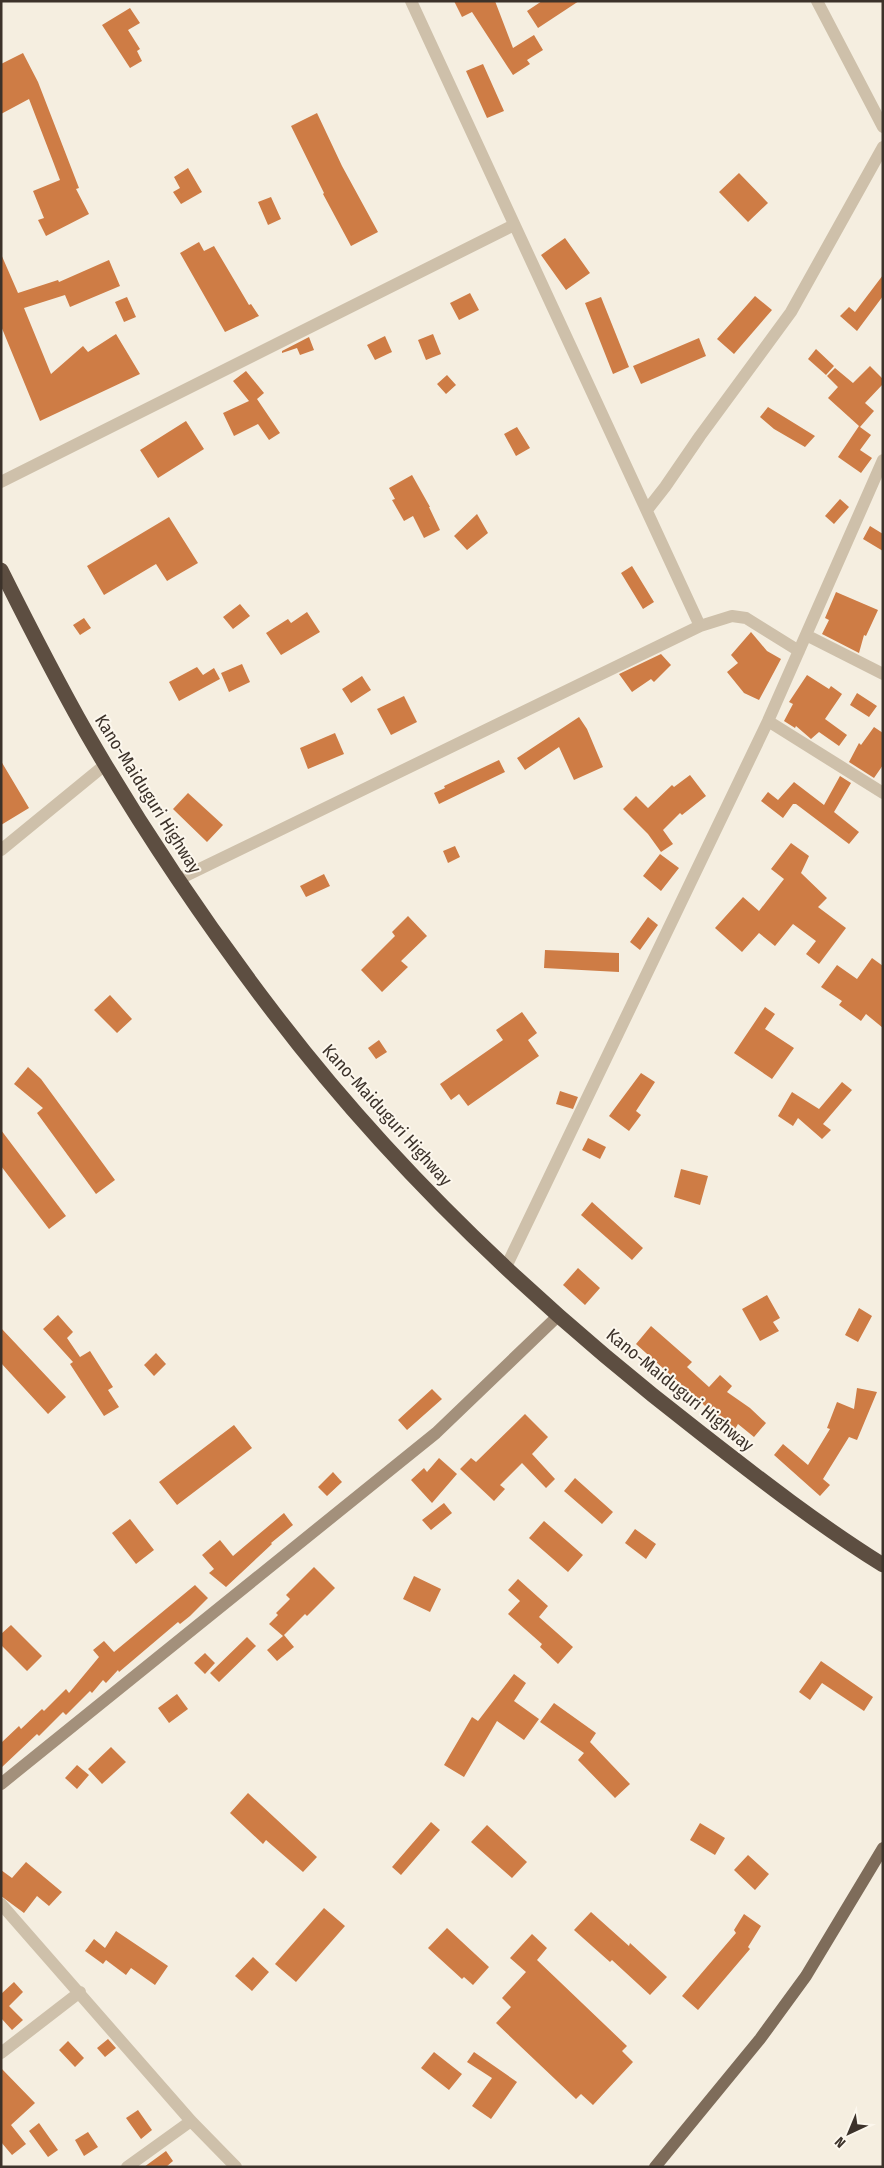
<svg xmlns="http://www.w3.org/2000/svg" width="884" height="2168" viewBox="0 0 884 2168" font-family="'Fira Sans Condensed',sans-serif">
<rect width="100%" height="100%" fill="#f5eee0"/>
<path fill="#ce7c45" d="M454,1H495L513,48L534,35L543,50L527,60L530,64L513,75L472,12L462,17Z
M542,1H579L538,28L527,11Z
M130,8L140,23L128,30L140,49L137,51L142,61L130,68L102,25Z
M23,53L38,82L79,188L76,189L89,214L46,236L38,220L44,218L33,191L60,180L54,164L29,99L1,114V64Z
M483,64L504,111L487,118L466,71Z
M317,113L342,166L378,232L351,246L323,194L324,193L291,126Z
M188,168L202,192L181,204L173,192L180,188L174,177Z
M739,173L768,203L748,222L719,192Z
M271,197L281,219L268,225L258,202Z
M565,238L590,273L566,290L541,255Z
M199,242L204,251L214,246L249,305L251,304L259,316L225,332L180,253Z
M1,254L18,293L58,280L59,282L109,260L120,286L70,307L65,295L24,308L51,374L83,346L88,352L116,334L140,374L40,421L1,326Z
M883,275V296L857,331L840,316L849,307L855,312Z
M470,293L479,310L459,320L450,303Z
M755,296L772,310L734,354L717,339Z
M127,297L136,317L124,322L115,302Z
M601,297L629,367L613,374L585,303Z
M433,334L441,354L426,360L418,340Z
M385,336L392,352L375,360L367,345Z
M309,337L314,350L300,355L297,348L282,353V351Z
M699,338L706,356L641,384L633,366Z
M816,349L834,366L826,375L808,359Z
M870,366L883,379V384L865,403L874,411L860,427L871,435L860,450L872,458L861,473L838,457L859,426L828,398L838,387L827,376L835,368L853,383Z
M246,371L264,393L257,399L280,433L269,440L258,424L234,436L223,413L249,401L233,381Z
M447,375L456,385L446,394L437,384Z
M768,407L815,436L805,447L774,429L760,417Z
M186,421L204,449L158,478L140,450Z
M517,427L530,448L516,456L504,434Z
M412,475L430,507H429L440,530L424,538L413,516L404,521L392,500L395,499L389,488Z
M840,499L849,507L834,524L825,516Z
M477,514L488,533L467,550L454,536Z
M169,517L198,563L167,581L156,564L104,595L87,566Z
M870,526L883,534V551L863,539Z
M632,566L654,602L643,609L621,573Z
M836,592L878,610L866,636L864,635L859,653L822,634L829,620L825,618Z
M240,604L250,616L233,629L223,617Z
M307,612L320,632L281,655L266,633L288,619L291,623Z
M84,618L91,628L80,635L73,625Z
M751,632L767,651L781,659L759,700L744,693L727,672L738,663L731,655Z
M661,654L671,665L654,682L651,679L632,692L619,674Z
M242,664L250,682L229,692L221,673Z
M197,667L203,675L214,668L220,679L179,701L169,682Z
M807,675L829,689L831,686L842,694L825,719L847,735L839,746L819,732L811,739L796,726L795,728L784,721L793,704L789,702Z
M362,676L371,690L351,703L342,689Z
M857,693L877,706L869,717L850,705Z
M404,696L417,722L391,735L377,709Z
M579,717L587,729L603,767L574,780L559,747L525,770L517,758Z
M874,727L883,733V765L874,778L849,762L859,743L861,745Z
M335,733L344,754L308,769L300,748Z
M499,760L505,772L439,804L434,793L445,788L444,786Z
M1,761L29,808L1,825Z
M690,775L706,796L682,815L680,813L663,830L673,844L661,852L648,834L623,809L636,796L648,808L672,785L674,787Z
M840,776L851,783L834,812L859,832L849,844L796,804H793L783,818L761,801L768,792L778,800L794,782L824,805Z
M188,793L223,825L207,842L173,809Z
M791,843L809,856L801,873L827,898L818,907L846,928L819,964L806,954L816,941L793,924L775,946L759,933L742,952L715,928L743,897L759,911L784,879L771,869Z
M455,846L460,857L448,863L443,851Z
M660,854L679,868L661,891L643,876Z
M324,874L330,886L306,897L300,886Z
M408,916L427,936L401,961L408,967L382,992L361,970L395,936L392,932Z
M648,917L658,925L640,950L630,942Z
M545,950L619,953V972L544,968Z
M872,958L883,966V1028L866,1014L861,1021L839,1005L842,1001L821,987L837,965L857,979Z
M110,995L132,1019L117,1033L94,1010Z
M765,1007L775,1014L765,1029L794,1048L772,1079L734,1053Z
M522,1012L537,1033L528,1040L539,1056L468,1106L459,1094L451,1100L440,1084L503,1040L496,1030Z
M379,1040L387,1052L376,1059L368,1048Z
M28,1067L41,1079L115,1180L96,1194L37,1113L43,1108L14,1084Z
M641,1073L655,1082L636,1111L641,1115L629,1131L609,1116Z
M842,1082L852,1090L823,1124L831,1130L822,1139L798,1118L793,1126L778,1116L792,1092L819,1109Z
M560,1091L578,1097L573,1109L556,1104Z
M1,1130L66,1216L49,1229L1,1166Z
M588,1138L606,1147L600,1159L582,1150Z
M681,1169L708,1176L700,1205L674,1197Z
M592,1202L643,1248L632,1260L581,1215Z
M578,1268L600,1288L585,1305L563,1285Z
M767,1295L780,1318L773,1322L779,1331L760,1341L742,1309Z
M859,1308L872,1316L858,1342L845,1335Z
M58,1315L73,1332L67,1338L80,1357L90,1351L113,1387L108,1390L119,1407L104,1416L70,1364L73,1362L43,1329Z
M651,1326L692,1362L687,1367L709,1387L720,1375L732,1386L727,1392L750,1408L766,1423L754,1437L738,1424L735,1429L714,1414L636,1344Z
M1,1328L66,1397L48,1414L1,1363Z
M156,1353L166,1364L154,1376L144,1365Z
M857,1388L877,1392L857,1440L849,1437L823,1479L830,1485L820,1496L774,1455L783,1444L808,1465L830,1429L827,1428L837,1402L854,1409Z
M432,1389L442,1399L407,1430L398,1420Z
M525,1414L548,1437L532,1454L555,1479L546,1488L522,1463L500,1485L505,1489L494,1501L460,1469L471,1458L476,1462Z
M234,1425L252,1448L177,1505L159,1482Z
M439,1458L457,1474L432,1503L411,1480L424,1468L427,1472Z
M333,1472L342,1482L327,1496L318,1487Z
M575,1478L613,1512L602,1524L564,1491Z
M444,1503L452,1513L431,1530L422,1520Z
M284,1513L293,1525L271,1543L272,1544L226,1587L209,1573L214,1569L202,1555L220,1540L233,1556Z
M130,1519L154,1550L136,1564L112,1533Z
M544,1521L583,1555L568,1572L529,1538Z
M635,1529L656,1544L646,1559L625,1543Z
M314,1567L335,1588L307,1616L305,1614L284,1635L294,1647L277,1661L267,1650L283,1636L269,1624L278,1615L276,1613L290,1599L286,1595Z
M414,1576L441,1589L430,1612L403,1599Z
M518,1579L548,1606L539,1617L573,1647L558,1664L540,1647L542,1644L508,1614L520,1601L508,1590Z
M195,1585L208,1598L190,1616L180,1624L178,1622L119,1672L118,1670L106,1683L103,1680L92,1693L90,1691L66,1715L63,1712L39,1736L37,1734L1,1768V1743L19,1726L21,1729L42,1709L44,1711L66,1689L69,1693L99,1657L93,1650L104,1641L114,1652Z
M11,1625L42,1656L27,1671L1,1645V1634Z
M247,1637L256,1646L219,1682L210,1673Z
M205,1653L215,1663L205,1674L194,1663Z
M821,1661L873,1697L864,1711L822,1683L810,1700L799,1692Z
M514,1674L526,1683L514,1701L539,1719L524,1740L497,1721L464,1777L444,1765L472,1717L478,1721Z
M177,1694L188,1709L169,1723L158,1708Z
M554,1703L596,1733L590,1742L630,1784L615,1798L578,1760L584,1753L540,1722Z
M111,1747L126,1762L102,1784L88,1769Z
M77,1765L89,1775L77,1789L65,1778Z
M248,1793L317,1857L303,1872L266,1840L263,1844L230,1813Z
M431,1822L440,1830L401,1875L392,1867Z
M700,1823L725,1838L715,1855L690,1840Z
M487,1825L527,1862L512,1878L471,1842Z
M748,1855L769,1874L755,1890L734,1870Z
M26,1862L62,1892L49,1906L37,1896L24,1913L1,1896V1870L12,1878Z
M324,1908L345,1926L296,1982L275,1964Z
M591,1912L629,1946L630,1943L667,1977L650,1995L612,1960L610,1962L574,1930Z
M744,1914L761,1926L748,1947L750,1949L698,2010L682,1996L736,1933L734,1930Z
M447,1928L489,1967L473,1985L464,1977L462,1979L428,1948Z
M116,1931L168,1966L155,1985L131,1968L126,1975L106,1960L103,1964L85,1951L94,1939L105,1948Z
M532,1934L547,1948L537,1960L627,2046L622,2051L633,2062L593,2105L581,2094L576,2099L496,2023L511,2007L502,1998L526,1972L510,1958Z
M253,1957L269,1972L252,1991L235,1976Z
M14,1982L23,1992L9,2006L23,2020L12,2030L1,2018V1994Z
M108,2039L116,2048L105,2057L97,2048Z
M68,2041L84,2058L75,2067L59,2050Z
M434,2052L462,2074L449,2090L421,2068Z
M474,2052L517,2082L491,2119L472,2106L492,2078L467,2062Z
M1,2068L35,2103L11,2125L26,2144L12,2155L1,2142Z
M138,2110L152,2130L141,2139L126,2118Z
M39,2123L58,2150L48,2157L29,2131Z
M88,2132L98,2147L84,2156L75,2140Z
M166,2151L173,2161L166,2167H144Z"/>
<g fill="none" stroke-linecap="round" stroke-linejoin="round">
<path stroke="#cec0aa" stroke-width="12" d="M411,1L700,626
M817,1L883,127
M1,482L514,225
M647,510L665,487L700,436L791,312L883,147
M806,635L883,674
M768,721L883,793
M1,850L106,764
M179,879L700,626L732,616L746,618L799,651
M506,1267L768,721L883,460
M1,1904L191,2121L236,2167
M1,2053L80,1992
M127,2167L191,2121"/>
<path stroke="#a3907b" stroke-width="12" d="M1,1784L436,1433L559,1315"/>
<path stroke="#7e6c5a" stroke-width="12" d="M655,2167L760,2039L806,1976L883,1848"/>
<path stroke="#5d4e41" stroke-width="15" d="M1,570C28,624 56,679 86,732C142,829 206,924 274,1013C395,1172 544,1312 702,1434C761,1480 819,1525 883,1565"/>
</g>
<g text-anchor="middle" dominant-baseline="central" stroke-width="4" stroke-linejoin="round" paint-order="stroke">
<g font-size="18" fill="#3c322a" stroke="#fcf7ed">
<text transform="translate(148 794) rotate(58)">Kano-Maiduguri Highway</text>
<text transform="translate(387 1115) rotate(48)">Kano-Maiduguri Highway</text>
<text transform="translate(680 1390) rotate(39)">Kano-Maiduguri Highway</text>
</g>
</g>
<rect width="884" height="2168" fill="none" stroke="#3c322a" stroke-width="5"/>
<g transform="translate(849 2133) rotate(224)" stroke="#fcf7ed" stroke-width="4" paint-order="stroke">
<path d="M0-4L9 19L0 12L-9 19Z" fill="#3c322a"/>
<text y="-8" font-size="14" font-weight="bold" text-anchor="middle" fill="#3c322a">N</text>
</g>
</svg>
